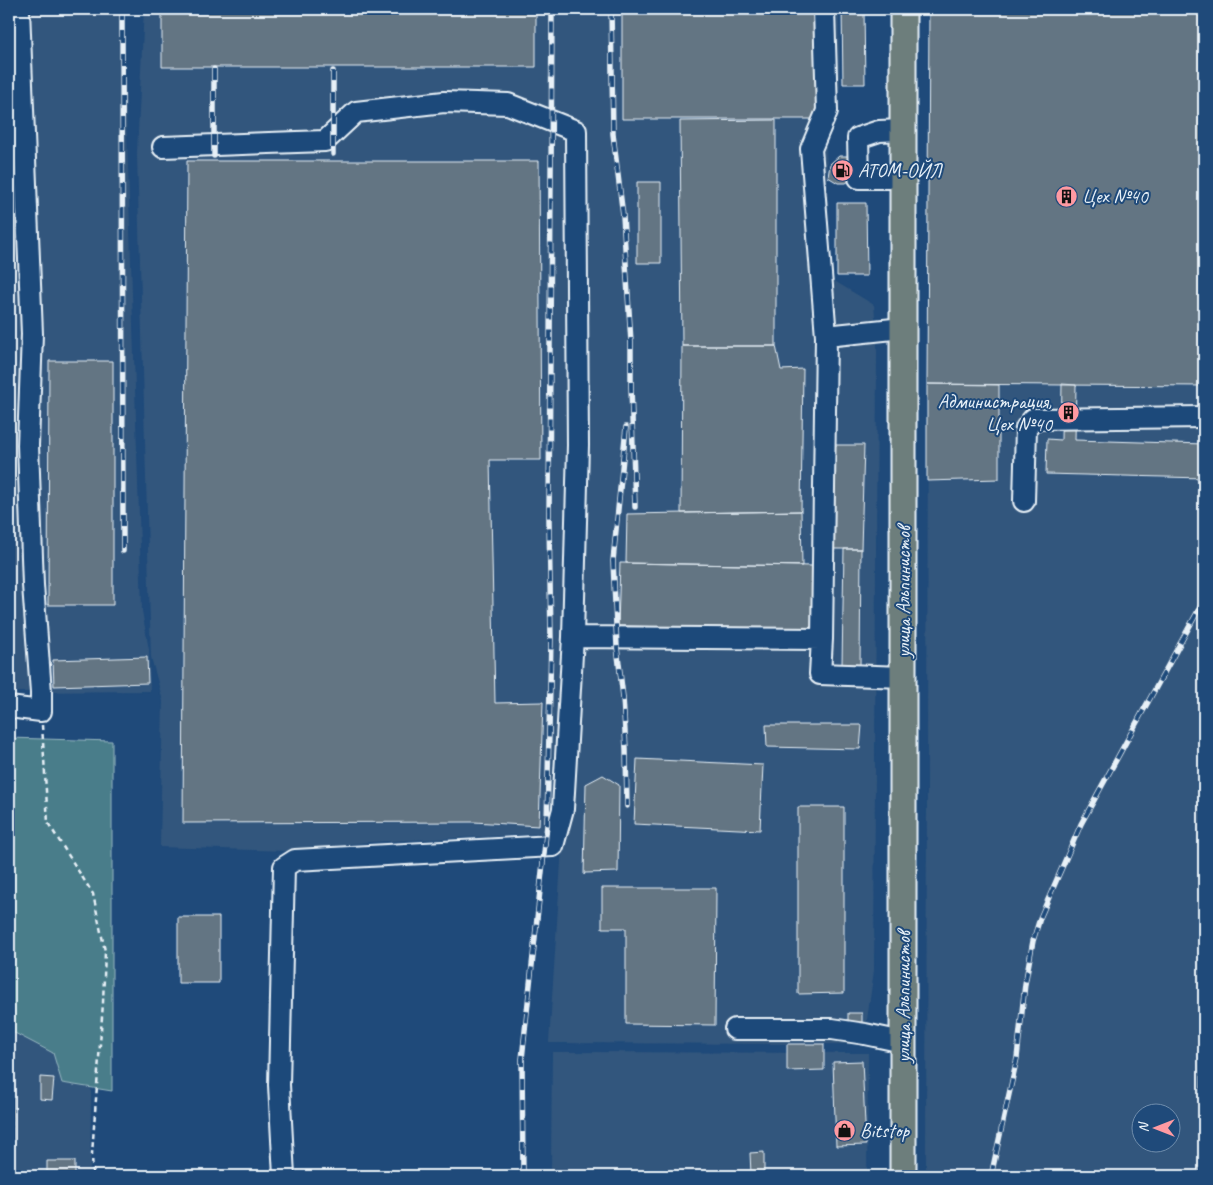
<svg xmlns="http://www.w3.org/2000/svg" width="1213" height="1185" viewBox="0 0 1213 1185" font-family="Caveat,sans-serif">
<rect width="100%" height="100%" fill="#1f4a7a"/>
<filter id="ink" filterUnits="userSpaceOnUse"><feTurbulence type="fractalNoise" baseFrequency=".02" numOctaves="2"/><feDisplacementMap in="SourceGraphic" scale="10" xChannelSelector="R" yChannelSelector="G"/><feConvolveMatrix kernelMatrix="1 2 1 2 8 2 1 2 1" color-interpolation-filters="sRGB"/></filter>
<g filter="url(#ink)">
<path fill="#33577d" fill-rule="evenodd" d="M9,9H123L142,611L149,650L150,691L9,692Z
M144,9H839L840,86L826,145L831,279L874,305L877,343L874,970L865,1034L858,1044L549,1043L563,833L370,842L289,851L160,847L163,701L151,657L137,153Z
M929,9H1204V1176H926ZM1140,1112H1170V1142H1140Z
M93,941L90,1176H9V942Z
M552,1052L868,1053L867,1176H551Z"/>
<path fill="#497d8a" stroke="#98b7c1" d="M9,738L112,741V1091L62,1083L53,1053L9,1030Z"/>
<path fill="#637583" stroke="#e8f1f8" d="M162,9H536V67H162Z
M622,9H818V119H622Z
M842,9H864L865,84H843Z
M929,9H1204V386L927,384Z
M776,120V346H682L680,121Z
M839,156H847L856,163V177L846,183H838L828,177L830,164Z
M187,161H539L541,460H490L495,703L543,702L539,826L474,822L183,823Z
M637,182H661V263H637Z
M837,203H866L867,276H837Z
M682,346H776L781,370L803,369L801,511L681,513Z
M49,361H113V605H48Z
M927,384L999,385V479L927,481Z
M1062,384L1076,385L1075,440L1204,444V478L1046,474L1047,439L1061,440Z
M832,445H864L861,549H829Z
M801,511L802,566L626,563L627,514Z
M844,549H861L860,665H842Z
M620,563L813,566L812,629L618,626Z
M147,657L148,683L54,686L53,660Z
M9,665H14V686H9Z
M766,725H862L860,749L767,747Z
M637,759L763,765L760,830L634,824Z
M603,775L619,785L618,872L585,873L584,875L586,784Z
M798,807H844V993L798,994Z
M602,888H716L715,1025L626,1024V928H602Z
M178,917H219V983H178Z
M848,1013H862V1027H848Z
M787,1044H824V1070L787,1071Z
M9,1048H13V1167H9Z
M862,1061L866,1145L836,1146L833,1062Z
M40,1077L54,1078L52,1100L40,1099Z
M764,1152V1174H751L750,1153Z
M47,1161H75V1176H47Z"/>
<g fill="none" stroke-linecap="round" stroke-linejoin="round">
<defs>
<path id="minor" d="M824,9L827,111L811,149L826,336
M903,130L879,131L858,138L859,178H903
M163,147L325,141L356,112L444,102L508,104L576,131L578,445L573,637
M1024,501L1026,428L1033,419L1204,417
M903,677L820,674L822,639L826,336L903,328
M9,707L41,711V692L33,585L28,445L32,334L19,9
M735,1029H832L865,1034L903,1042
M284,1176L279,1085L284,867L295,860L553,846L563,809L573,637L822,639"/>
<path id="major" d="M903,1176V9"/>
</defs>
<use href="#minor" stroke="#e8f1f8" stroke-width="24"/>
<use href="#major" stroke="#e8f1f8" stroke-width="29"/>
<path stroke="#e8f1f8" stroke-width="2.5" stroke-dasharray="5 4" stroke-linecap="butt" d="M42,725L48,823L93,894L105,951L103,1003L92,1154L93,1176"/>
<use href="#minor" stroke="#1f4a7a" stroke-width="20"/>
<use href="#major" stroke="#6d7e7c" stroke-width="25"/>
<defs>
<path id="rail" d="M122,9L123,551
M611,9L613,134L623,216L631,342V387L635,507
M214,69V156
M333,71V154
M626,427L613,561L617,647L623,697L626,749L627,806
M523,1176L522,1059L547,825L551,638L549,520L552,9
M991,1176L1017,1058L1025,984L1033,941L1040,918L1081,824L1204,600
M1202,1176L1204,1036"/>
</defs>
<use href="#rail" stroke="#e8f1f8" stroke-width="5.5"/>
<use href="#rail" stroke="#1f4a7a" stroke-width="4" stroke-dasharray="11" stroke-linecap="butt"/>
</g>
</g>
<defs>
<symbol id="fuel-disc" viewBox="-11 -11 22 22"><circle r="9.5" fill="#ff9aa2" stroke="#1f4a7a"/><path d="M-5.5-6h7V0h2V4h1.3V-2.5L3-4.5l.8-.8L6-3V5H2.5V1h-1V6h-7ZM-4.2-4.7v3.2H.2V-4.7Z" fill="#111"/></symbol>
<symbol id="building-disc" viewBox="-11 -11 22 22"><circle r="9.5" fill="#ff9aa2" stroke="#1f4a7a"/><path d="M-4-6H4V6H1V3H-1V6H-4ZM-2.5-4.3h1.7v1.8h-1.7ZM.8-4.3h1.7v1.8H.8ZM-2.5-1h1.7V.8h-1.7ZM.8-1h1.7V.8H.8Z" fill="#111"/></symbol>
<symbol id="shop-disc" viewBox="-11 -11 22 22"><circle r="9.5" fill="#ff9aa2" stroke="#1f4a7a"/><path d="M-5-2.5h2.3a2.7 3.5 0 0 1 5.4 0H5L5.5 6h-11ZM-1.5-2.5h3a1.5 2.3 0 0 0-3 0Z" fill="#111"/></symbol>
</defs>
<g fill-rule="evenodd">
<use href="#fuel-disc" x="830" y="158" width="25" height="25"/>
<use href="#building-disc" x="1054" y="184" width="25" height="25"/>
<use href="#building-disc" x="1056" y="400" width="25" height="25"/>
<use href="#shop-disc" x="832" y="1118" width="25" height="25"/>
</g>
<g text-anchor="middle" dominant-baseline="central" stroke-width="4" stroke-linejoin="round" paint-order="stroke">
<g font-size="20" fill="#e8f1f8" stroke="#1f4a7a" text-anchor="start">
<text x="858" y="170">АТОМ-ОЙЛ</text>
<text x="1082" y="196">Цех №40</text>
<text x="1052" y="401" text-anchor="end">Администрация,<tspan x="1052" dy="23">Цех №40</tspan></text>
<text x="860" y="1130">Bitstop</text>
</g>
<g font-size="20" fill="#e8f1f8" stroke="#1f4a7a">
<text transform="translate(903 592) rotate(-90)">улица Альпинистов</text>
<text transform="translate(903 997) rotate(-90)">улица Альпинистов</text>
</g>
</g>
<rect width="1213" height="1185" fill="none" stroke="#1f4a7a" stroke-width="30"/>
<rect x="15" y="15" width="1183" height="1155" fill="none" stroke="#e8f1f8" stroke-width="2" filter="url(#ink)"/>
<g transform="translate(1156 1128) rotate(270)"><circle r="24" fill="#1f4a7a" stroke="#6f8dac"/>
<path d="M0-4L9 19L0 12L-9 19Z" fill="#ff9aa2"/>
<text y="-8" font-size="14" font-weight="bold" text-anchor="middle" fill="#e8f1f8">N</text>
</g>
</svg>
